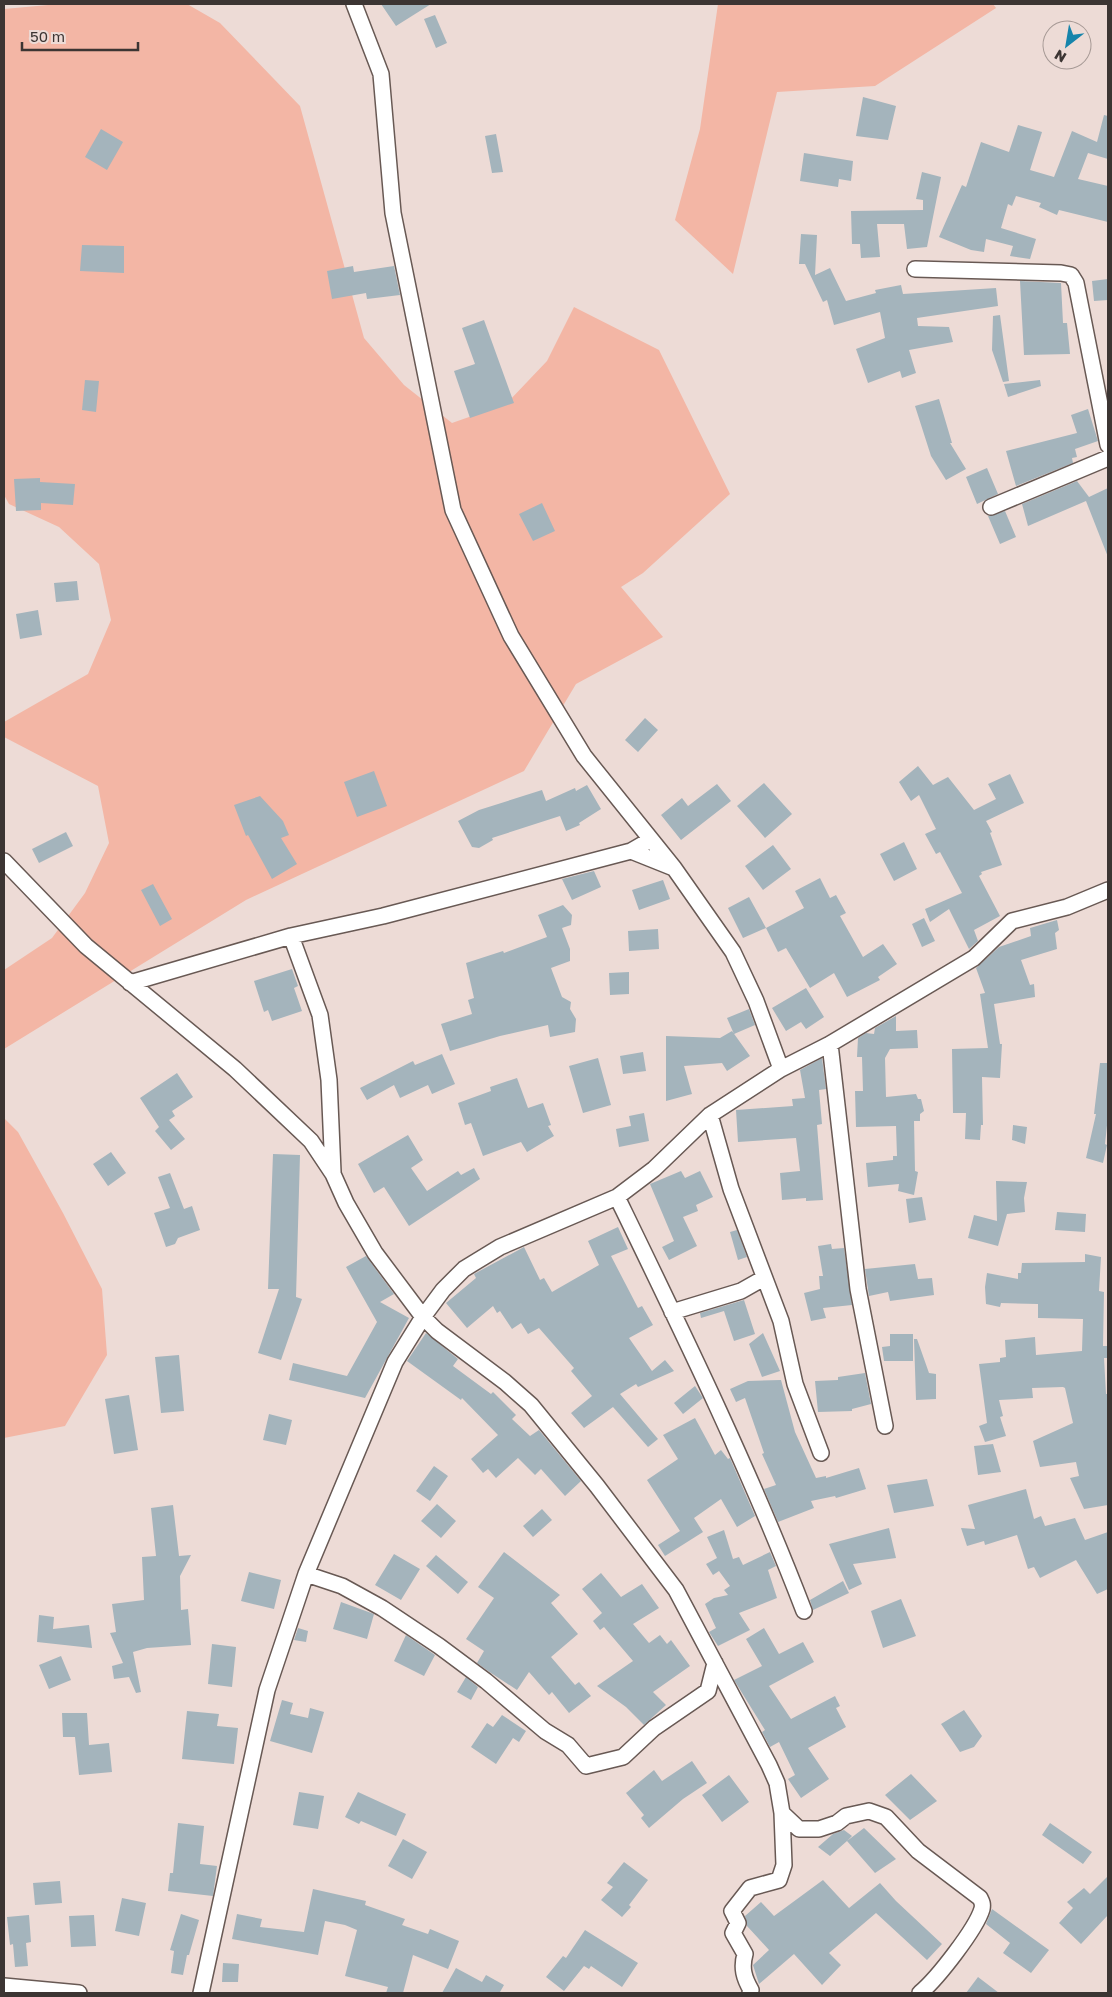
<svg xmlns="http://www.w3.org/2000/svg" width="1112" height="1997" viewBox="0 0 1112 1997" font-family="'Golos Text',sans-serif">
<rect width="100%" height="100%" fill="#eddbd6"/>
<path fill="#f3b6a5" d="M59,4H187L220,23L300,106L364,338L404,385L452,423L506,404L547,361L574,307L659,350L730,494L643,573L621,587L663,637L576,684L524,771L246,900L4,1049V970L52,938L85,893L109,843L98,786L4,737V722L88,674L111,620L99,564L59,527L9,504L4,495V9Z
M718,4H993L996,8L875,86L777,92L733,274L675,220L700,129Z
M4,1118L18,1132L63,1213L102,1289L107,1355L65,1426L4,1438Z"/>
<path fill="#a4b4bc" d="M381,4H431L396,26Z
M435,15L447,43L436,48L424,19Z
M863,97L896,106L888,140L856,136Z
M1104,115L1108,116V159L1088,153L1078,179L1108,186V222L1059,210L1057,215L1039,207L1041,203L1016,196L1012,206L1008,204L1001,228L1036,239L1030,259L1010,256L1013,246L986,239L984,252L971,250L939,237L962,185L966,187L981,142L1009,152L1018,125L1042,132L1030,170L1054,177L1072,131L1097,142Z
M101,129L123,142L107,170L85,157Z
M496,134L503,172L492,173L485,136Z
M804,153L853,161L851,181L839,179L838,187L800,181Z
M922,172L941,177L927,247L907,249L904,224H877L880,257L861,258L860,244H852L851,211L923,210V200L916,199Z
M801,234L817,235L815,275L830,268L846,301L876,293L875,290L901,285L903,294L996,288L998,306L917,318L918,326L949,327L953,342L909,350L916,373L902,378L900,371L868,383L856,349L885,338L880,312L834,325L827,300L823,302L805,264H799Z
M82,245L124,246V273L80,271Z
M353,266L354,272L394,266L400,295L367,299L366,293L332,299L327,271Z
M1108,279V300L1094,301L1092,281Z
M1020,281L1061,283L1063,323H1067L1070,354L1024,355Z
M1000,315L1009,381L1003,382L992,350L993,316Z
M484,320L514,403L470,418L454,371L475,364L462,328Z
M85,380L99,381L96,412L82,410Z
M1040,380L1041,386L1008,397L1004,384Z
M939,399L952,443H950L966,469L946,480L931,456L915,406Z
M1088,409L1098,441L1075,449L1077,457L1072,458L1073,463L1016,486L1006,451L1077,433L1071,415Z
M987,468L998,494L977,504L966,477Z
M40,478V482L75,484L73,505L41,503V510L16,511L14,479Z
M1077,481L1089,497L1108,488V557L1086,501L1028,526L1022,504Z
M542,503L555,531L533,541L519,514Z
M1005,511L1016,537L1000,544L988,516Z
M77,581L79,600L56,602L54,583Z
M38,610L42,635L20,639L16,614Z
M645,718L658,730L638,752L625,740Z
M918,766L933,785L948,777L974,810L996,799L988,784L1010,774L1024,803L986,821L992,832L990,833L1002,865L981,872L982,874L979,876L1000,916L974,930L978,941L969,949L949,909L930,922L925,909L962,893L940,852L936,854L925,834L936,829L919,795L911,801L899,782Z
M374,771L387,806L357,817L344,782Z
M764,783L792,814L765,838L737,806Z
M717,784L731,801L681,840L661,815L682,798L688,806Z
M587,785L601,809L579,823L580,825L566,831L560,816L492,838L493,840L479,848L472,847L458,821L479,810L542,790L546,801L575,788L576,791Z
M260,796L283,821L289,835L281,838L297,864L272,879L248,835L246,836L234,805Z
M66,832L73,846L39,863L32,849Z
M904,842L917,869L894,881L880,854Z
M773,845L791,869L763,890L745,866Z
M594,871L601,887L572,900L562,879Z
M820,878L830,898L836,895L846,913L840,916L863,957L883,944L897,964L878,977L880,980L847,997L834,973L810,988L786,948L778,952L766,928L804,908L795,891Z
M663,880L670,899L639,910L632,890Z
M153,884L172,919L160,926L141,890Z
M749,897L766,928L743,938L728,908Z
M563,905L572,915L571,925L562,928L570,949V961L551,968L562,997L571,1002L570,1009L576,1019L575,1032L550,1037L548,1025L500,1036L450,1051L441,1024L472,1014L468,1000L474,998L466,963L503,951L504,953L547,937L538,915Z
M924,918L935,941L922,947L912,924Z
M1057,920L1059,930L1055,933L1057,949L1021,960L1030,985L1034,984L1035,997L994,1004L1000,1044H1002L1000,1078L982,1077L983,1125H981L980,1140L965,1139L966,1113H953L952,1049L988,1048L980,994L985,993L976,968L999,947L1031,936L1030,928Z
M658,929L659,949L629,951L628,931Z
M292,969L298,986L294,988L302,1011L272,1021L268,1010L264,1012L254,981Z
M629,972V994L610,995L609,973Z
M806,988L824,1017L806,1029L801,1022L786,1031L772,1008Z
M749,1009L755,1025L734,1034L727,1018Z
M896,1016V1031L917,1030L918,1048L890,1049L885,1058L886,1097L916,1094L918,1099H921L924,1111L920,1114V1121H914L915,1171L918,1172L914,1195L898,1191L899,1184L868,1187L866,1163L893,1160V1156H897L896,1126L856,1127L855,1091H863L862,1057H857L858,1038L866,1033L874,1034L875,1028Z
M732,1031L750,1056L727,1071L722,1063L684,1066L692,1094L666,1101V1036L720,1038Z
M643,1052L646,1071L623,1074L620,1056Z
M442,1054L455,1084L432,1094L428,1085L400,1098L394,1085L367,1100L360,1088L413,1061L415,1065Z
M598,1058L611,1105L583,1113L569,1066Z
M822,1058L826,1089L819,1090L822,1124L817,1125L823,1200L806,1201V1198L782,1200L780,1173L800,1171L796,1138L738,1142L736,1110L793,1106L792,1099L805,1098L800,1070Z
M1100,1063H1108V1116L1105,1144L1107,1145L1103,1163L1086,1158L1096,1114H1094Z
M177,1073L193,1097L172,1111L175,1116L169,1120L185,1139L171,1150L155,1131L159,1127L140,1098Z
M517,1078L528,1108L543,1103L551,1125L548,1126L554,1136L527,1152L521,1142L483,1156L471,1123L465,1125L458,1103L491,1091L490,1087Z
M644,1113L649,1141L619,1147L616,1129L631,1126L629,1116Z
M1013,1125L1027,1127L1025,1144L1012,1140Z
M408,1135L423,1160L411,1168L427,1191L458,1171L461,1175L474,1168L480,1179L409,1226L384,1187L374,1193L358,1164Z
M111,1152L126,1173L108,1186L93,1164Z
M273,1154L300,1155L296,1297L302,1299L281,1360L258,1353L279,1289H268Z
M681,1171L685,1178L700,1171L713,1197L696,1205L698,1211L683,1217L697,1246L669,1260L662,1247L674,1241L650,1184Z
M170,1173L184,1209L192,1206L200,1230L178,1238L175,1244L166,1247L154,1213L170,1208L158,1177Z
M996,1181L1027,1182L1024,1198L1025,1212L1007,1214L998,1246L968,1238L974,1215L997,1221Z
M922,1197L926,1220L909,1223L906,1199Z
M1057,1212L1086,1214L1085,1232L1055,1230Z
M618,1227L628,1249L611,1256L638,1308L642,1306L653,1325L629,1338L652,1371L665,1360L674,1371L638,1387L636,1384L620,1394L658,1439L648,1447L613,1407L584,1428L571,1413L592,1396L571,1371L574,1368L539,1328L528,1334L521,1323L512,1329L500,1311L497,1313L493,1306L467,1328L446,1303L476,1278L474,1274L524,1247L540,1280L544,1278L552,1292L599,1265L588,1241Z
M737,1230L747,1257L738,1260L730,1232Z
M831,1244L832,1249L844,1248L852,1305L823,1308L826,1318L811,1321L804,1293L820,1289L819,1276H823L818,1246Z
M1085,1254L1101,1257L1099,1291L1104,1292L1103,1346H1108V1358H1104L1106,1394H1108V1505L1084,1509L1070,1478L1079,1476L1076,1462L1040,1467L1033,1441L1073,1423L1065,1388L1063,1387L1032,1388L1033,1398L999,1400L1003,1416L1000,1417L1006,1436L985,1442L979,1426L987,1423L979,1364L1000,1362V1358L1006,1357L1005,1340L1035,1337L1036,1355L1082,1351L1083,1319L1038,1318V1304L1001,1303L1000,1307L986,1304L985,1287L987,1273L1018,1279V1273H1021L1022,1263L1085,1262Z
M366,1256L394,1294L380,1302L409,1318L365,1398L289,1380L293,1363L347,1376L377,1322L346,1267Z
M915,1264L918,1279L932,1278L934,1295L890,1301L888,1292L869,1296L865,1269Z
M744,1300L755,1334L734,1341L724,1311L701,1318L700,1313Z
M426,1333L458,1359L453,1366L491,1394L493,1392L516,1415L512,1419L530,1436L539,1430L581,1481L565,1496L541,1469L535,1475L518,1458L496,1478L488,1469L483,1473L471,1459L498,1435L462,1398L461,1400L407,1361Z
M763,1333L780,1371L762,1377L749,1344Z
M890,1334H913V1361H884L882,1347L890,1346Z
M914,1339H917L929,1373L936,1374V1399L916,1400Z
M179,1355L184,1411L161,1413L155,1357Z
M865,1373L871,1404L852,1409V1411L818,1412L815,1381L838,1380V1377Z
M781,1380L795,1432L816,1478L826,1476V1478L859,1468L866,1489L836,1498L835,1496L811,1501L814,1508L778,1522L764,1489L776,1485L762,1454L764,1453L745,1398L736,1402L730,1389L748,1381Z
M695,1386L703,1398L683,1414L674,1403Z
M129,1395L138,1450L114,1454L105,1399Z
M269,1414L292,1420L286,1445L263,1440Z
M695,1418L715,1455L721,1450L728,1459L730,1458L755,1516L737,1527L721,1499L694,1518L703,1532L665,1556L658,1545L680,1531L647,1480L678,1459L663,1435Z
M993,1444L1001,1472L978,1475L974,1446Z
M434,1466L448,1476L430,1501L416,1491Z
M927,1479L934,1506L894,1513L887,1485Z
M1026,1489L1034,1519L1041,1516L1045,1526L1075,1518L1085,1540L1108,1532V1589L1097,1594L1076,1560L1040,1578L1034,1567L1028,1569L1017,1535L985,1545L984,1541L967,1546L961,1528L975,1529L968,1505Z
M437,1504L456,1521L441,1538L421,1521Z
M173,1505L179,1556L191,1555L180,1576L181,1610L188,1609L191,1645L147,1648L133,1652L141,1692L136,1693L129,1677L114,1679L112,1666L123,1663L110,1633L116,1632L112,1604L144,1600L142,1557L156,1556L151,1508Z
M542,1509L552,1520L533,1537L523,1526Z
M889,1528L896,1558L853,1564L862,1584L849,1590L829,1544Z
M724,1530L733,1559L739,1557L743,1565L770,1552L776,1566L768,1570L777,1598L739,1613L750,1630L718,1646L709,1632L716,1628L705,1604L714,1598L728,1595L724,1590L730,1586L719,1571L713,1575L706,1564L717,1558L707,1537Z
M504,1552L560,1595L551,1603L578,1634L551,1657L575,1685L579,1682L591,1696L569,1713L552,1692L549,1695L529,1672L517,1690L488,1671L477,1663L484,1651L466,1639L494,1598L478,1587Z
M394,1554L420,1569L401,1600L375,1585Z
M436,1555L468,1582L458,1594L426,1566Z
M249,1572L281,1580L274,1609L241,1601Z
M601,1573L621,1597L642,1584L659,1608L633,1624L649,1643L660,1635L667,1644L671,1640L690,1666L653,1692L666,1705L644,1725L626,1707L597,1686L633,1661L604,1627L600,1630L593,1621L602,1613L582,1589Z
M843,1581L849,1593L813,1610L810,1600Z
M901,1599L916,1636L883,1648L871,1611Z
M341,1602L374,1614L367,1639L333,1629Z
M39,1615L54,1617L53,1629L89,1625L92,1648L37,1642Z
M298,1628L308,1631L306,1642L294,1640Z
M764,1628L779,1654L803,1642L814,1662L769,1686L791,1719L835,1696L840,1706L836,1708L846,1727L808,1748L829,1779L801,1798L788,1779L795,1775L779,1742L770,1747L762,1732L765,1730L734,1680L762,1666L746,1639Z
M406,1635L435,1655L424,1676L394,1661Z
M212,1644L236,1647L232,1687L208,1684Z
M61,1656L71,1680L49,1689L39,1665Z
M466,1677L478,1687L471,1700L457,1692Z
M282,1700L293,1703L290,1714L308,1718L310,1708L324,1712L312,1753L270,1741Z
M964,1710L982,1736L974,1747L960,1752L941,1724Z
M187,1711L219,1714L217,1726L238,1728L234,1764L182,1759Z
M62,1713H87L89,1745L109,1743L112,1772L79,1775L75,1737H63Z
M502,1715L526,1731L519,1742L513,1738L496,1764L471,1747L487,1723L493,1727Z
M692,1761L707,1783L683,1799L649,1828L641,1818L644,1815L626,1793L654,1770L662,1781Z
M911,1774L937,1801L910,1820L885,1795Z
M729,1775L749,1802L722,1822L702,1795Z
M299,1792L324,1796L318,1829L293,1825Z
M358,1792L406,1814L396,1836L361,1821L359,1824L345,1817Z
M178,1823L204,1826L200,1864L217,1866L213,1896L168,1891L170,1873H173Z
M1050,1823L1092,1852L1083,1864L1042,1835Z
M864,1828L896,1859L875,1873L847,1841L830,1856L818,1847L833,1834L844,1830L852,1836L847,1841Z
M403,1839L427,1852L412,1879L388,1866Z
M624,1862L648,1880L629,1905L631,1907L622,1917L601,1900L613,1887L607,1883Z
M1108,1876V1915L1081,1944L1059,1923L1073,1908L1067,1902L1084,1888L1090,1894Z
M823,1880L849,1908L880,1883L896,1901L942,1944L927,1960L876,1913L829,1953L841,1965L822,1985L794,1954L759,1984L753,1965L769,1950L747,1926L745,1916L761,1902L774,1916Z
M60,1881L62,1903L35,1905L33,1883Z
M313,1889L366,1901L365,1905L405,1919L402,1925L428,1934L430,1929L459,1941L448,1969L413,1955L403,1993H386L388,1987L345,1976L357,1930L345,1925L325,1921L318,1955L232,1939L237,1914L262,1919L260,1927L304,1932Z
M122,1898L146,1903L139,1936L115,1931Z
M992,1909L1049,1950L1031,1973L1003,1953L1010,1943L986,1924Z
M181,1914L199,1920L189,1955H187L183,1975L171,1973L174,1951L170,1950Z
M29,1915L31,1942L26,1943L28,1966L15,1967L13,1944L10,1945L7,1917Z
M94,1915L96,1946L71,1947L69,1916Z
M585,1930L638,1963L622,1987L591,1966L589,1969L584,1966L564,1991L546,1977L563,1956L566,1958Z
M223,1963L239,1964L238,1982H222Z
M456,1968L482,1982L486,1975L504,1985L500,1992L502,1993H442Z
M978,1977L999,1993H966Z"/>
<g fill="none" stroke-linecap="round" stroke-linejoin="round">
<defs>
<path id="minor" d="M354,4L381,74L393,213L453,510L511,636L584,756L674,868L733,952L756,1001L781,1069
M915,269L1061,273L1071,275L1076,283L1108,445
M991,507L1108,458
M631,851L671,867
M4,861L86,946L235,1069L311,1141L333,1174L346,1203L375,1253L423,1317L437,1331L505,1382L531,1405L597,1486L676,1590L769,1765L777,1783L782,1813L784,1865L779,1880L750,1888L732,1911L738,1923L733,1933L745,1954C741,1968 744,1978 751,1990L750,1993
M291,936L320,1015L329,1080L333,1172
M130,983L291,936L383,916L631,851L650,840
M830,1044L858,1289L885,1426
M710,1115L731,1189L781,1321L795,1384L821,1453
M617,1197C683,1333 750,1470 804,1611
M672,1312L741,1291L764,1278
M306,1574L342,1586L382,1608L439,1646L486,1681L545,1731L568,1745L586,1766L623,1757L654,1728L708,1691L715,1663
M782,1813L799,1829H819L837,1823L846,1816L869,1811L886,1817L918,1851L980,1898C982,1902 983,1904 982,1909C976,1929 937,1979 920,1993
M4,1986L79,1993
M201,1993L267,1690L306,1574L395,1362L423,1317L443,1290L464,1269L500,1247L617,1197L654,1169L710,1115L781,1069L830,1044L974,958L1012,921L1067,907L1108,890"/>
</defs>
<use href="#minor" stroke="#685954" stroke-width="18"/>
<use href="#minor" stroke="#fff" stroke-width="15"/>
</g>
<rect width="1112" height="1997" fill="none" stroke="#3c3533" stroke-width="10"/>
<g transform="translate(1067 45) rotate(211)"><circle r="24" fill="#eddbd6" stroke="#a69995"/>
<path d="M0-4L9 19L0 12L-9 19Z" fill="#1684ab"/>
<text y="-8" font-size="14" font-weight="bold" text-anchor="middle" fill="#3c3533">N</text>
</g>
<path d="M22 42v8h116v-8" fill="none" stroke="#3c3533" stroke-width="2.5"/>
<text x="30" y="42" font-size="15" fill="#3c3533" stroke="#eddbd6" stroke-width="4" paint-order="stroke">50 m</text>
</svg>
